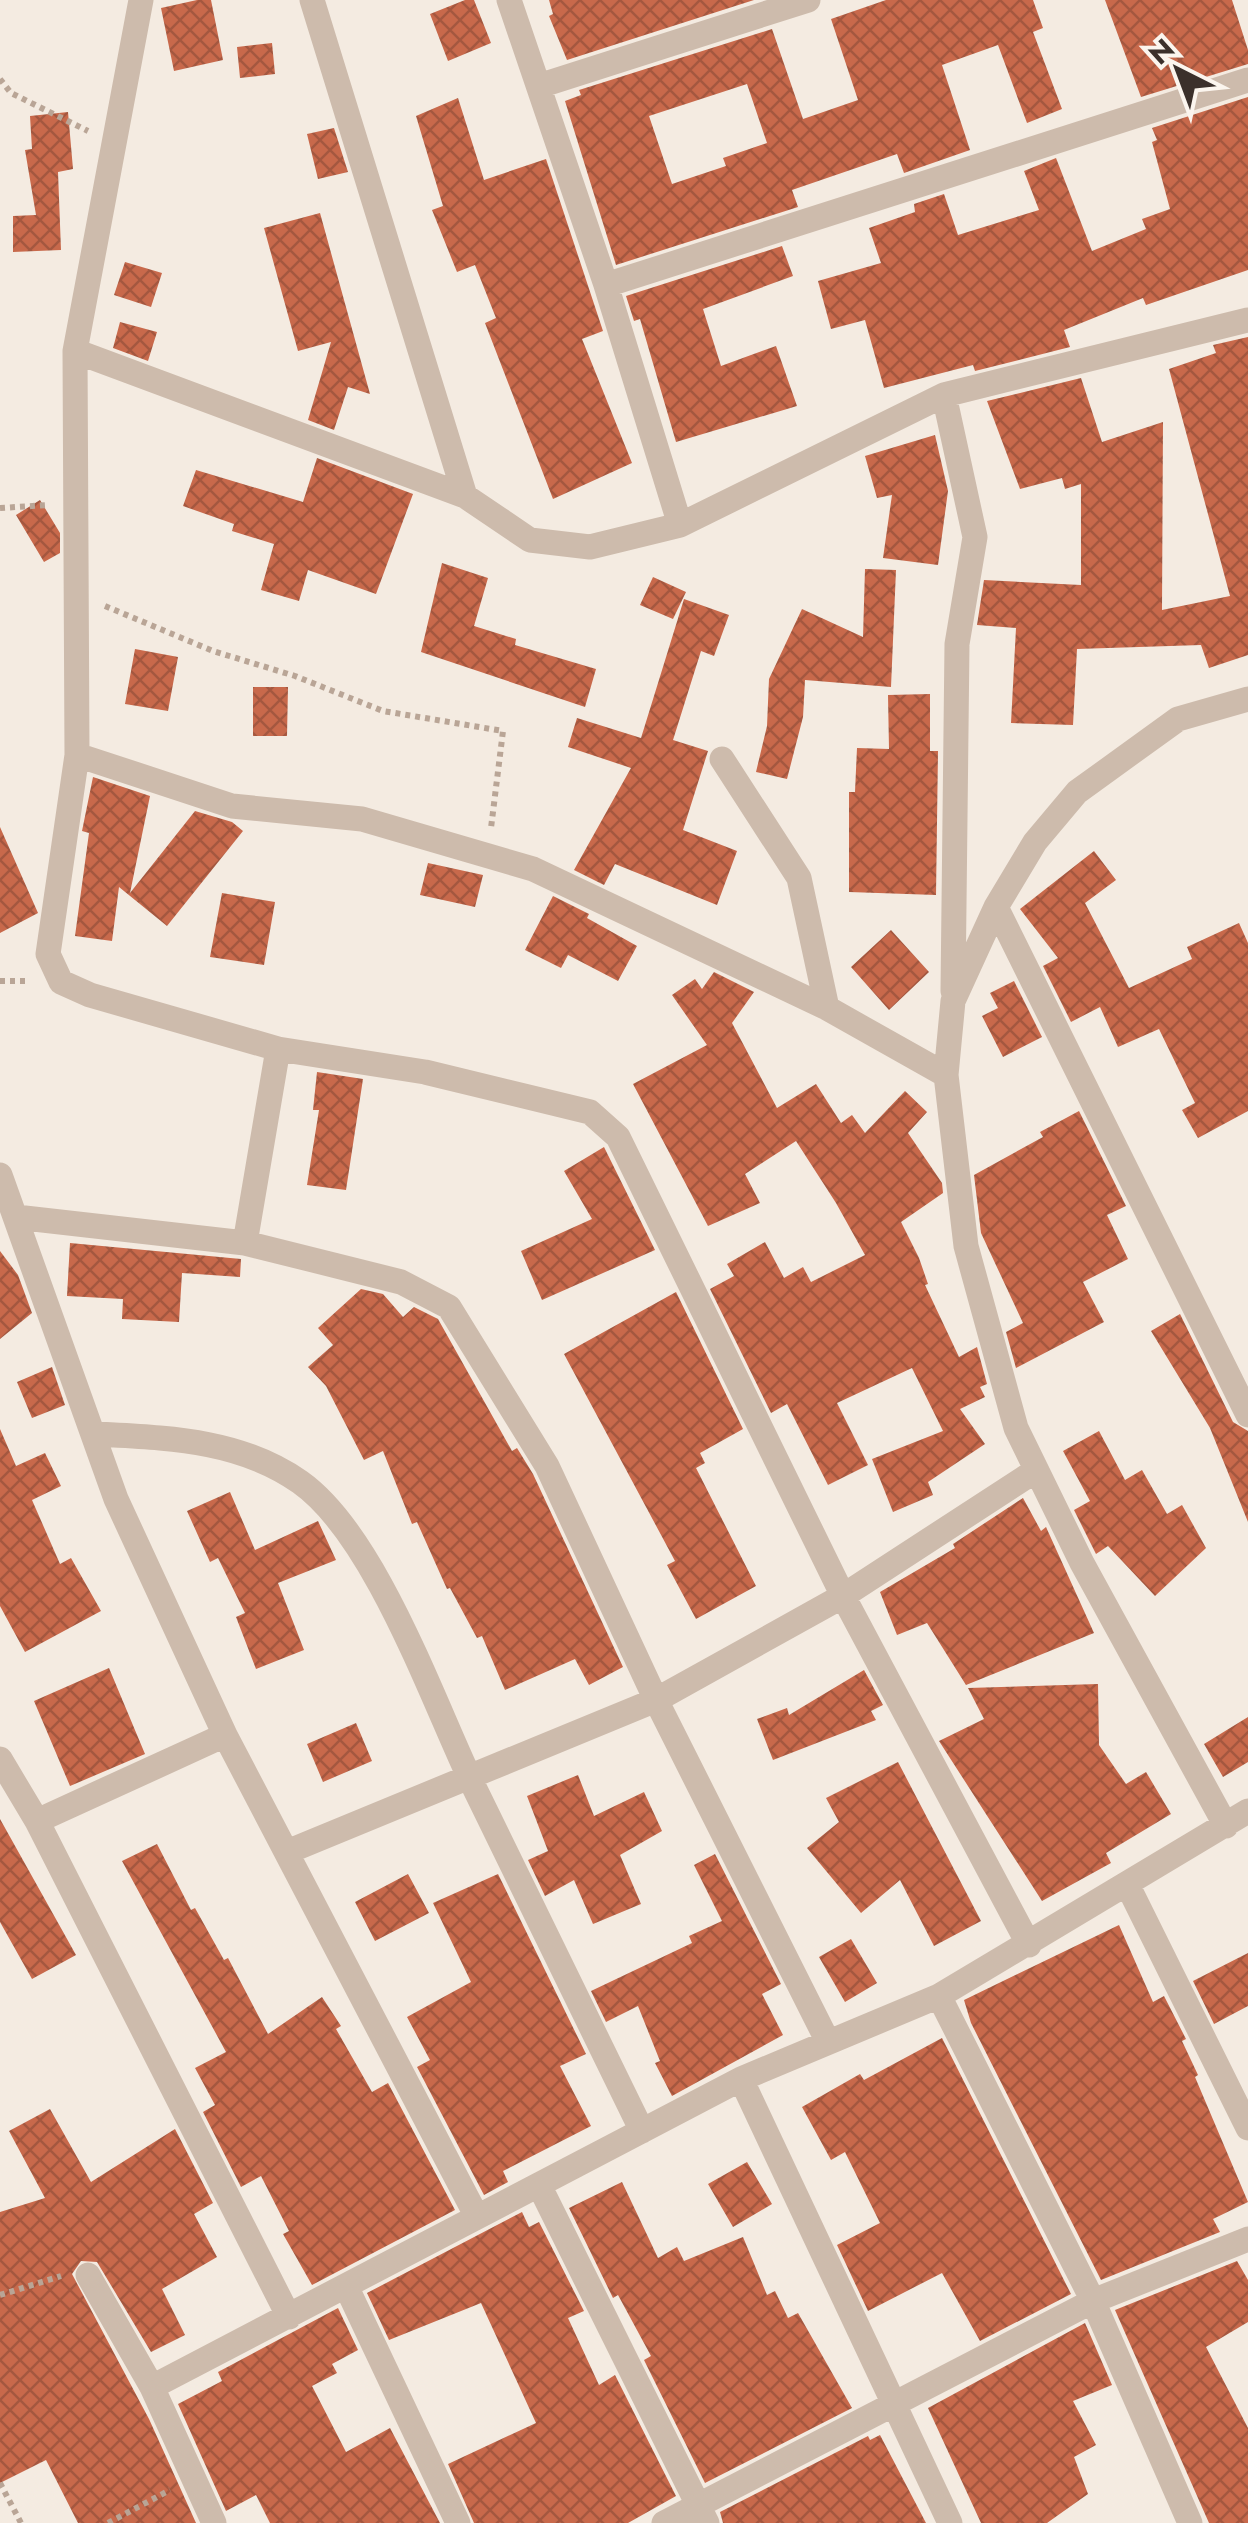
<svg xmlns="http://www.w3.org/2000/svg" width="1248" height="2523" viewBox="0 0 1248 2523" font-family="Jost,sans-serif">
<defs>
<pattern id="building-cross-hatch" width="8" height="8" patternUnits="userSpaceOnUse" patternTransform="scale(2.5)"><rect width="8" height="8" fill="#c8694b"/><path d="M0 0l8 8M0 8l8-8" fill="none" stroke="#a4573f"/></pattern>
</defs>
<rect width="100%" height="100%" fill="#f4ebe1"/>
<path fill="url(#building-cross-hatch)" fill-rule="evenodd" d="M197,0H211L223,60L174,71L161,8Z
M465,0H474L491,43L448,61L430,14Z
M549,0H754L567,60L549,16L553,14Z
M886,0H1033L1043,28L1033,32L1062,109L1027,123L998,45L942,65L970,150L904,173L897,154L792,190L798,207L616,265L565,101L581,95L579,90L772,29L803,119L858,100L831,19ZM747,84L767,143L723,158L726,166L672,184L649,116Z
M1105,0H1232L1248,50V64L1141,97Z
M272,43L275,74L240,78L237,47Z
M1248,97V270L1146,305L1143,298L1064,330L1070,347L975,371L973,365L884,388L865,320L831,329L818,281L881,263L869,228L915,212L914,204L944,194L958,235L1039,210L1024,171L1056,158L1092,251L1146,229L1142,219L1170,209L1152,142L1157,140L1152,128Z
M458,98L484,180L546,159L603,331L582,339L632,463L553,499L485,323L496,318L475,265L457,272L432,210L443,206L416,116Z
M68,112L73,169L58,172L61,250L13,252V216L36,215L25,150L32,149L30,116Z
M334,128L348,172L318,179L307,134Z
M320,213L370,394L348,387L334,430L308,420L331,342L298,351L264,228Z
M782,246L793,276L703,309L721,366L776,346L797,406L676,442L640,319L634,321L626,296Z
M125,262L162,273L151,307L114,295Z
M120,322L157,332L148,361L113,348Z
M1248,337V655L1209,668L1201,645L1077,649L1073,725L1011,723L1016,628L977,625L984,580L1081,585V484L1065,489L1062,478L1020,489L987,401L1081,378L1102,442L1163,422L1162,610L1230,596L1169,369L1216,353L1213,345Z
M935,435L948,491L938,565L883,558L892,495L877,498L865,456Z
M317,458L413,494L376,594L308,570L299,601L261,590L274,544L232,531L234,524L183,506L196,470L303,502Z
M40,500L60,533V553L44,562L16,515Z
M442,563L488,578L474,626L516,639L515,645L596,669L585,707L421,652Z
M865,569L896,570L891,687L805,680L803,717L787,779L756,772L767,726L769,679L802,609L863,637Z
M653,577L686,592L673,619L640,605Z
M684,599L729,615L714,656L701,651L673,740L708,751L683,830L737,851L717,905L615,864L604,885L574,870L631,768L568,747L577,718L641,738Z
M135,649L178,657L168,711L125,704Z
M253,687H288L287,736H253Z
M930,694V751H938L936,895L849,892V792H855L857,748L889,749L888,695Z
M93,777L150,796L130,893L195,811L232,822L243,831L167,926L119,887L112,941L75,936L89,833L82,831Z
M0,827L38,913L0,933Z
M1094,851L1116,880L1085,903L1129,988L1192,959L1187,947L1239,923L1248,943V1111L1198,1138L1182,1110L1195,1103L1159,1029L1118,1047L1100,1007L1071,1022L1043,966L1058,958L1020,909Z
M428,863L483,875L475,907L420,895Z
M222,893L275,902L264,965L210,957Z
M553,896L589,914L587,918L637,946L618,981L568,955L561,968L525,950Z
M891,930L929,972L889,1010L851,967Z
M714,972L754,992L732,1023L777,1108L816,1084L841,1123L852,1115L865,1133L905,1091L927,1112L908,1133L942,1183L943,1193L901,1222L919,1258L928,1284L925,1285L959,1357L977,1347L987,1384L980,1387L985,1397L960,1409L985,1444L928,1482L933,1495L893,1512L872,1459L943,1431L912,1368L837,1403L868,1465L828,1485L787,1404L771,1413L710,1289L734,1276L727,1264L765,1242L784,1278L803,1267L811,1282L865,1255L836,1203L796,1141L745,1174L760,1203L708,1226L633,1084L707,1045L672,995L695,979L702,989Z
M1014,981L1042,1037L1003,1057L982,1016L998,1008L990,993Z
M317,1072L363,1079L346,1190L307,1185L319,1110H313Z
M1079,1111L1126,1206L1107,1215L1128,1259L1083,1282L1104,1322L1016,1368L1006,1332L1023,1323L981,1233L974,1175L1043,1137L1040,1132Z
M604,1147L655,1250L542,1300L521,1251L592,1219L564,1171Z
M70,1243L241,1259L240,1277L182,1273L179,1322L122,1319L123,1299L67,1296Z
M0,1251L18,1275L32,1313L0,1339Z
M361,1289L383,1294L403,1317L414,1307L438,1319L512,1451L517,1448L533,1474L623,1667L589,1685L575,1659L505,1690L482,1636L477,1638L450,1588L447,1589L417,1522L412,1524L383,1451L364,1460L326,1386L308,1367L333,1345L318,1328Z
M676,1292L743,1429L700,1453L705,1463L696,1468L756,1586L696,1619L667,1565L675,1561L564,1354Z
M1180,1314L1233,1422L1248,1431V1522L1210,1428L1151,1331Z
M52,1367L65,1405L32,1418L17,1382Z
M0,1429L16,1466L45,1453L61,1486L32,1500L60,1564L71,1558L101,1611L25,1652L0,1606Z
M1099,1431L1125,1480L1142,1470L1167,1514L1182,1505L1206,1548L1155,1596L1108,1546L1096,1554L1074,1510L1090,1501L1063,1451Z
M230,1492L255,1550L318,1521L336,1560L278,1583L304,1650L256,1669L236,1617L245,1613L218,1558L210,1562L187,1511Z
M1023,1498L1041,1531L1046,1527L1094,1633L966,1685L927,1623L897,1635L880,1592L955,1548L953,1544Z
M109,1668L145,1754L70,1786L34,1701Z
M864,1670L883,1705L871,1711L876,1720L773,1760L757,1719L787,1708L789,1715Z
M1098,1684L1099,1745L1126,1784L1146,1772L1171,1814L1106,1853L1111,1863L1042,1901L939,1741L984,1719L968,1688Z
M1248,1717V1762L1223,1777L1204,1744Z
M356,1723L372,1761L323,1782L307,1744Z
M898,1762L981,1921L934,1946L900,1880L861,1913L807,1848L839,1822L826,1798Z
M578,1775L594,1816L644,1792L662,1831L620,1855L641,1904L593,1924L574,1880L545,1896L528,1860L548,1851L527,1796Z
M0,1819L76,1955L32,1979L0,1922Z
M157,1844L191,1910L195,1908L224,1960L228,1958L268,2034L322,1997L341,2026L336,2029L372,2092L388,2083L455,2210L312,2285L283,2234L289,2231L261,2176L241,2187L203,2112L215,2105L195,2068L226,2052L122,1861Z
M715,1854L781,1984L762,1994L783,2035L672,2096L655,2063L660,2061L638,2006L606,2022L591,1991L692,1943L689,1936L722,1921L694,1865Z
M408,1874L429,1913L375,1941L355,1902Z
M498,1874L586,2054L560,2066L591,2126L503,2171L508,2182L484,2195L417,2067L430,2060L407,2017L471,1982L433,1903Z
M1119,1925L1153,2002L1164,1996L1186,2039L1182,2041L1198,2075L1195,2077L1248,2202L1213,2219L1220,2232L1101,2280L971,2023L964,2000Z
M851,1939L877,1983L845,2002L819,1957Z
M1248,1953V2006L1214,2024L1193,1981Z
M942,2038L1071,2294L980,2341L942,2273L868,2311L837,2245L880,2223L845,2152L831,2160L802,2107L860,2074L864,2080Z
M50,2109L91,2182L175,2129L213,2203L194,2214L217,2257L162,2289L185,2335L151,2352L97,2262L81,2261L72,2274L149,2419L196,2523H78L46,2460L0,2483V2212L45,2198L9,2131Z
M747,2162L772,2204L733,2227L708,2184Z
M622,2182L658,2258L677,2247L684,2261L743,2237L767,2295L775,2291L788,2318L798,2313L852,2408L705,2483L644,2360L651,2356L618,2295L613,2298L569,2208Z
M522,2212L529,2227L539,2222L584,2311L568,2318L599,2385L615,2375L676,2496L628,2523H474L448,2464L536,2423L481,2303L389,2340L367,2293Z
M1237,2261L1248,2280V2322L1206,2347L1248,2428V2523H1209L1115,2310Z
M338,2308L358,2350L332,2364L337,2373L312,2386L346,2452L390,2428L440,2523H270L256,2495L226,2511L178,2404L222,2381L218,2372Z
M1085,2323L1112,2385L1073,2401L1096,2445L1074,2457L1088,2494L1047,2523H981L928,2408Z
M880,2435L926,2523H723L720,2512L868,2436L870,2440Z"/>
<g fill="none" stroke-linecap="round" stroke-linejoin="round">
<path stroke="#b9a596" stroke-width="6" stroke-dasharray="5 5" stroke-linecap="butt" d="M0,79L11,93L88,131
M0,508L49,505
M105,606L213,651L295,676L383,711L503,731L491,828
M0,981H29
M0,2295L61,2276
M0,2483L21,2523
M108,2523L170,2490"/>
<path stroke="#cdbbac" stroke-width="25" d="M141,0L75,351L77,755L48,954L61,982L90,995L278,1049L425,1072L590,1112L618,1137L843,1596L1029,1945
M312,0L465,496
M509,0L606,285L680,525
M539,86L808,0
M606,285L1248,80
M75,351L465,496L530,540L590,547L680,525L944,395L1248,320
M944,395L975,537L957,644L953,991
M77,755L232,806L362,819L533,869L827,1008L946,1075
M722,759L799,878L827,1008
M996,907L1248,1415
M0,1175L116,1499L225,1735L477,2217
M16,1217L245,1243L401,1282L449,1307L547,1466L656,1700L827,2040
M245,1243L278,1049
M96,1434C166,1438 239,1439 300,1482C375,1535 432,1699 472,1783C528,1899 585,2015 642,2131
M0,1759L37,1821L289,2317
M37,1821L225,1735
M1226,1826L1082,1563L1016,1428L966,1246L946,1075L953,1001L996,907L1035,842L1077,792L1178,719L1248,699
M287,1852L656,1700L843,1596L1035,1471
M1128,1886L1248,2128
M939,1996L1093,2301L1190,2523
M741,2079L950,2523
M539,2185L707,2523
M88,2275L152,2387L214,2523
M346,2286L458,2523
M152,2387L741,2079L939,1996L1248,1811
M664,2523L1093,2301L1248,2239"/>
</g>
<g transform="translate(1178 70) rotate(318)" stroke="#fbf5ee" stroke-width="8" paint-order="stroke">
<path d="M0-8L18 38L0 25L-18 38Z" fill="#3b302b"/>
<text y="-15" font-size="28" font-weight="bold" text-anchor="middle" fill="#3b302b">N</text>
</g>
</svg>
